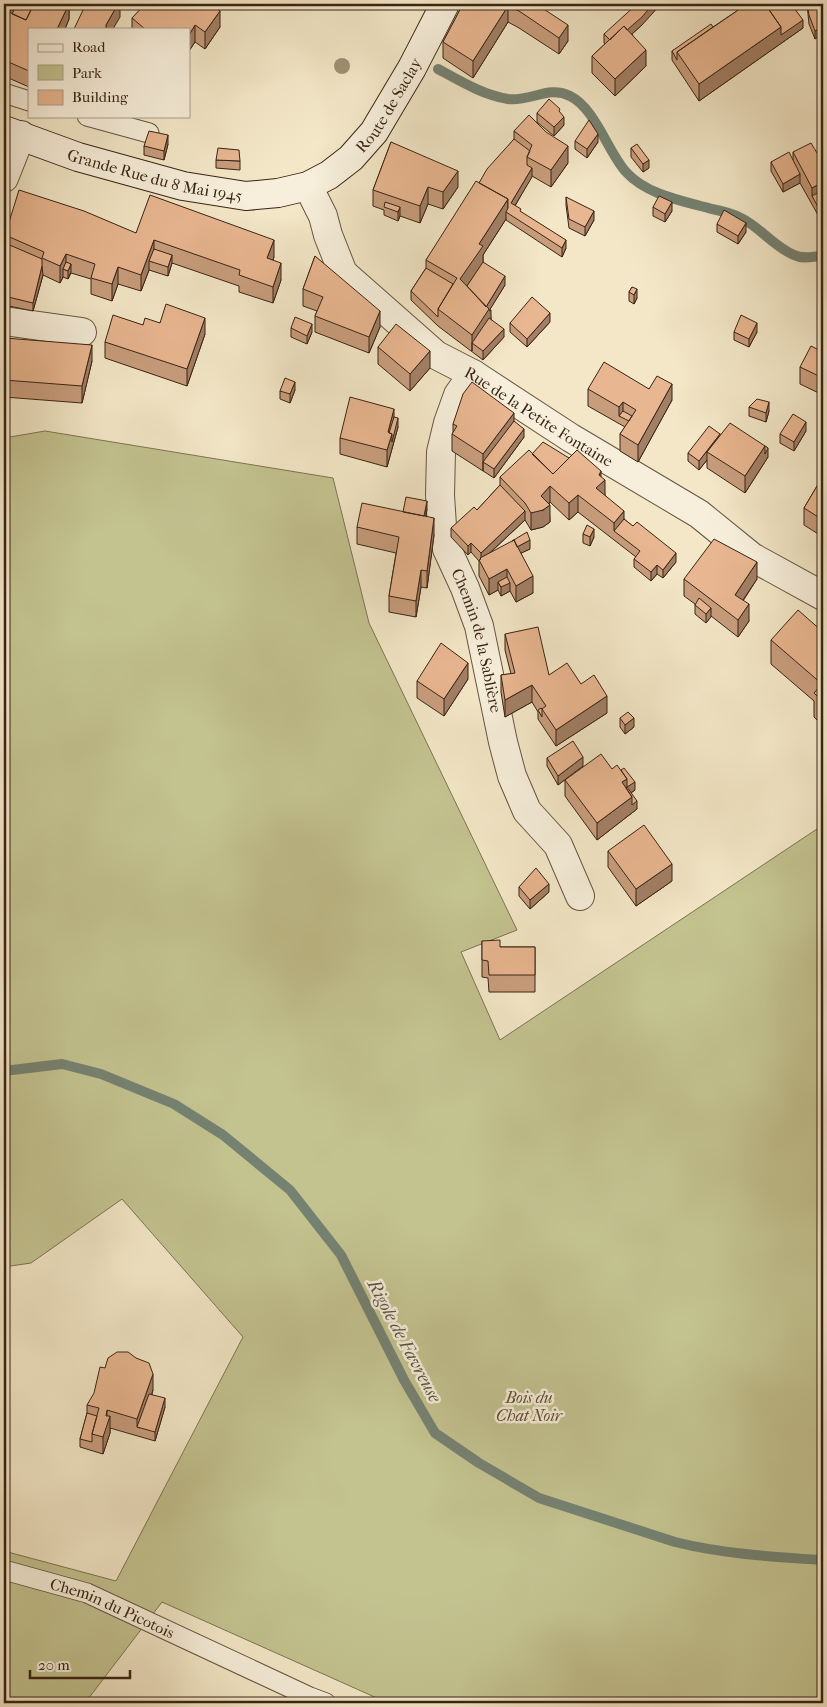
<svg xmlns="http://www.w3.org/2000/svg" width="827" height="1707" viewBox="0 0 827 1707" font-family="'IM FELL French Canon',serif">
<rect width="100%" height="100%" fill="#f3e7c7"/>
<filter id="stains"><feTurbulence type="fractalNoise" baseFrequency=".004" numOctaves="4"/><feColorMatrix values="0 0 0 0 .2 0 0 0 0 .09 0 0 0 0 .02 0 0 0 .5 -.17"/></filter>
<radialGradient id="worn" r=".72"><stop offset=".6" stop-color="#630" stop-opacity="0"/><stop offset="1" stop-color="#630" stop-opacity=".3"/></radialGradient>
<path fill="#c3c390" stroke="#7e7452" d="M45,431L333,478L369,623L517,930L461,952L500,1040L823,825V1703H388L162,1602L85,1703H4V1551L116,1581L243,1337L122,1199L31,1263L4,1267V438Z"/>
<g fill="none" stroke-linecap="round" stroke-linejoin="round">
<path stroke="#758272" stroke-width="10" d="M438,69C460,81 483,95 508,99C530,102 549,85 570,96C595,108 608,152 626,172C647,195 683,201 712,209C722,211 732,213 741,218C760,227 774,247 794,255C804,260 813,256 823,256
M4,1071L62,1064L101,1074L174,1104L223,1135L290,1190L341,1255L404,1380L435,1433L479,1463L539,1498L675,1542C723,1554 774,1557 823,1560"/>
<defs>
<g id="lane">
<path d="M4,93L29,101"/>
<path d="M87,116L149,133"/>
<path id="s1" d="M4,1570L87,1593L310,1697L326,1703"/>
</g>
<g id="street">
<path d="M4,178L21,135"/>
<path id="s2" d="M308,186L323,216L328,235L343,273L436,355L473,374L571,438L699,514L752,557L823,596"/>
<path d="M4,321L82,332"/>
<path id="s3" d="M473,374L458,395L448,423L441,452L440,495L442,526L447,549L465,588L479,626L503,742L512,776L527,811L558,845L580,896"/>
</g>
<g id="secondary">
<path id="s4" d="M4,130L78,157L183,186L246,196L278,193L308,186L329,175L351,158L374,132L412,68L445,4"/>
</g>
</defs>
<use href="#lane" stroke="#685541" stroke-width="21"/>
<use href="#street" stroke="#685541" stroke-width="30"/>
<use href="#secondary" stroke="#392414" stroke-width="30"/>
<use href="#lane" stroke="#f7efdb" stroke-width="19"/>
<use href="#street" stroke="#f7efdb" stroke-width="28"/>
<use href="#secondary" stroke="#f7efdb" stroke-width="28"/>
</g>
<circle fill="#a09276" cx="342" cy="66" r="8"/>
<path fill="#c89d7c" stroke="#392414" d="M4,4H69V19L65,29H29V87L4,76Z
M133,4H210L220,27L205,49L195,42L189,51V29H132V18L140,10Z
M463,4H536L568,41L559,54L519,28L508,22L473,78L443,58V42Z
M555,4H566L561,9Z
M747,4H792L803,28L699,101L672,60V51L713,27Z
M807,4H823L815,39L809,24Z
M642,25L632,34L646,66L615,96L592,73V56L605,44L604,43V34Z
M537,113L564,125L554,136L537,122Z
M514,131L568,163L551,187L532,176L515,206L521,212L566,248L562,257L506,220V219L483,255V262L505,285L490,309L491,319L504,337L483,360L438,326L411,300V291L426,268V260L479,183L514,139Z
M575,141L598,142L587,158L575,149Z
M391,142L458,187L443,209L428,204L420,223L400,216L398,221L384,215V210L373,206V190Z
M168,144L164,160L144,155V146Z
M631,148L649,168L643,172L631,157Z
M823,150V212L818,215L800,183L783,192L771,171V162L793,160V152L817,153Z
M216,160L240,161V170L216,168Z
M566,197L594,220L585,236L569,228L566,205Z
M653,207L672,211L665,222L653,216Z
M717,224L746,232L738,244L717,232Z
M136,233L274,257L273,260L281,280L273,303L239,292V286L172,263L168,276L149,270L141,291L118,284L112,301L91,294V279L71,273L68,279L63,277L60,283L43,275L33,311L4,305V249L5,243V235Z
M315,256L380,327L369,353L315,332V316L317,311L303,306V289Z
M632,287L637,298L634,304L629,301V292Z
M550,322L527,347L510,332V323Z
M160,323L205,334L187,386L105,358V342L143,325Z
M291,328L312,332L307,344L291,337Z
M734,332H757L749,347L734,340Z
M4,341L92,361L82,403L4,397Z
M378,347L430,368L410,391L378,364Z
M823,352V395L800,384V367Z
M588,389H649L672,400L638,462L620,451V434L625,427L588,406Z
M295,390L290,403L280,399V391Z
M749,407L769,411L766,422L749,416Z
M394,417L398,427L387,467L340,454V438Z
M514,421L524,437L494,478L452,451V434L453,433V424Z
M806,431L794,451L780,443V434Z
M720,434L768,457L745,493L707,468V460L699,470L688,461V453Z
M532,454L601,477L605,495L624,519L676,562L663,578L657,574L651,581L634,567V559L636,557L578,512L569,520L550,502L549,504L550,522L543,527L531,530L525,520L491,552L530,549L521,553L533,593L516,602L510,591L501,596L498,590L489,595L479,576V561L471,552L468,555L451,537V528L477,510L500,485V477Z
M823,476V537L804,525V508Z
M427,509L426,517L434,535L427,588L421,587L416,617L389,612V596L396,553L357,544V527L403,512Z
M583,534L594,537L590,546L583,543Z
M684,579H757L743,601L749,621L738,637L711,616L706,623L695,614V604L684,596Z
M823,632V726L814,717V701L771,664V640Z
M505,634L549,675L581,684L607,713L556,746L538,719V712L532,702L505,717L501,692V675L511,674L505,650Z
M468,679L444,716L417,698V681Z
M620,718L634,727L625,734L620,727Z
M547,758L583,766L558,785L547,766Z
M612,769L635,790L631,793L637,809L597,840L565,796V780Z
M608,851L672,881L636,906L608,867Z
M519,887L549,892L530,909L519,896Z
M482,941L500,947H535V992H489L488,978L482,977Z
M153,1390L152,1394L165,1407L155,1441L110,1428V1433L103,1454L80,1447V1439L87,1413V1405Z"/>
<path fill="#a27f65" stroke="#392414" d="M13,4H21L12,22L9,12Z
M69,4V19L65,29H57Z
M118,4H120V17L113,29H106V25Z
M561,4H566L561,9Z
M653,4H661L642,25L613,51V42Z
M508,6V22L473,78V61Z
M220,11V27L205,49V32Z
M803,20V28L699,101V84L781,27Z
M195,25V42L189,51V35Z
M568,25V41L559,54V38Z
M823,26V34L815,39V31Z
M646,50V66L615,96V79Z
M564,117V125L554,136V127Z
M598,134V142L587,158V149Z
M168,135V144L164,160V151Z
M568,146V163L551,187V170Z
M649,160V168L643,172V164Z
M532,168V177L511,212V203Z
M458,171V187L443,209V192Z
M800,174V183L783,192V184Z
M821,183V200L812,196V188Z
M428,187V204L420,223V206Z
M508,199V213L506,212V219L483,255V263L460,296V279L479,244Z
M672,202V211L665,222V214Z
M823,204V212L818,215V207Z
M400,207V216L398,221V212Z
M594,211V220L585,236V227Z
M746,223V232L738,244V236Z
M154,240V257L149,261V270L141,291V275Z
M274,240V257L267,275V258Z
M566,240V248L562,257V248Z
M66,254V270L63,269V277L60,283V266Z
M172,255V263L168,276V267Z
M281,263V280L273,303V287Z
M71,264V272L68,279V271Z
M42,266L43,275L33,311V303Z
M118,267V284L112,301V284Z
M505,276V285L489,311L491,310V319L472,343V351V335L486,307Z
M637,289V298L634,304V295Z
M380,311V327L369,353V337Z
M550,313V322L527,347V339Z
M205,318V334L187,386V369Z
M757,323V332L749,347V339Z
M312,324V332L307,344V336Z
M504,329V337L483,360V351Z
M92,345V361L82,403V386Z
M430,351V368L410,391V374Z
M295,382V390L290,403V394Z
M672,384V400L638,462V445Z
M623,402V417L619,416V407Z
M769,402V411L766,422V413Z
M394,409V426L388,440V432Z
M514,413V429L483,462V471V454Z
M398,418V427L387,467V450L392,434Z
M806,422V431L794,451V442Z
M524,429V437L494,478V469Z
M720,434L707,452V460L699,470V461Z
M765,446L768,448V457L745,493V476Z
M601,471V483L605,480V497L596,488L599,475Z
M550,486V502L542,511L550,505V522L543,527L531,530V513L541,496Z
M578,495V512L569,520V503Z
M427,501V509L424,528V519Z
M525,511V520L481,561V553Z
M624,511V527L614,531V523Z
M434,518V535L427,588V571Z
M594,529V537L590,546V537Z
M530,540V549L515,556V548Z
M471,543V552L468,555V546Z
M676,553V562L663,578V570Z
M757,562V579L735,612V595Z
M657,565V574L651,581V572Z
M507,569V584L510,583V591L501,596V587L498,582V590L489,595V579Z
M421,570V587L416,617V601Z
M533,576V593L516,602V586Z
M749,604V621L738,637V620Z
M711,608V617L706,623V614Z
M468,663V679L444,716V699Z
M532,685V702L505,717V700Z
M607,696V713L556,746V730Z
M634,718V727L625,734V725Z
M583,757V766L558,785V776Z
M627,779L635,782V790L626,796L622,782Z
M632,797L637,801V809L597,840V823Z
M672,864V881L636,906V889Z
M549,884V892L530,909V900Z
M153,1374V1390L140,1428L137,1427V1419Z
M165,1398V1407L155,1441V1432Z
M107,1410V1424L110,1416V1433L103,1454V1437L106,1416Z"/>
<path fill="#e8b690" stroke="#392414" d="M4,4H13L9,12L26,20L34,4H69L57,29H29V71L4,60V24L7,17L4,15Z
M17,4H34L26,20L12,14Z
M85,4H118L106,25V29H74L84,8Z
M145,4H210L220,11L205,32L195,25L189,35V29H145L132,18Z
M463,4H536L568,25L559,38L519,11L508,6L473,61L443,42Z
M637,4H653L642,17L627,30L624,26L610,40L604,34Z
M747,4H765L781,27L699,84L677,52Z
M765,4H791L803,20L781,35V27Z
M807,4H823V26L815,31L809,15Z
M711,24L713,27L677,52V60L672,51Z
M624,26L646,50L615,79L592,56Z
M549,99L560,109L559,111L564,117L554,127L537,113Z
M529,115L546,132L568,146L551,170L527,157L532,145L514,131Z
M589,120L598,134L587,149L575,141Z
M149,131L168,135L164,151L144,146Z
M514,139L530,151L527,157V165L532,168L511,203L521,209L520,211L566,240L562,248L506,212L508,208V199L479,183L487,169Z
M391,142L458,171L443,192L428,187L420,206L373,190Z
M811,143L817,153L823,150V187L821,183L812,188L793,152Z
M637,144L649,160L643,164L631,148Z
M218,148L239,150L240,161L216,160Z
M789,152L800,174L783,184L771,162Z
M476,181L508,199L479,244L483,246L460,279L489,309L472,335L438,309L457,278L426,260Z
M19,190L84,211L136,233L150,195L274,240L267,258L281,263L273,287L239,275L240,270L154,240L141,275L118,267L112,284L91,278L95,264L66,254L60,266L42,258L44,252L5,235Z
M821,191L823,195V204L818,207L812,196Z
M659,196L672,202L665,214L653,207Z
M566,197L594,211L585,227L569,219Z
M385,202L400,207L398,212L384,207Z
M724,210L746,223L738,236L717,224Z
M5,243L42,259V266L33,303L4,296V249Z
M154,249L172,255L168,267L149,261Z
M315,256L380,311L369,337L315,316L323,297L303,289Z
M66,262L71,264L68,271L63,269Z
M483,262L505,276L486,307L467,286Z
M426,268L453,284L438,309V317L411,291Z
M632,287L637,289L634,295L629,292Z
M532,297L550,313L527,339L510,323Z
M166,304L205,318L187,369L105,342L113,315L143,325L145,318L160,323Z
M741,315L757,323L749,339L734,332Z
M295,317L312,324L307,336L291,328Z
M489,318L504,329L483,351L472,343Z
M396,324L430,351L410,374L378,347Z
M5,338L92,345L82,386L4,380V344Z
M811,346L823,352V378L800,367Z
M604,362L649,389L657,376L672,384L638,445L620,434L636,410L623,402L619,407L588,389Z
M285,378L295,382L290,394L280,391Z
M472,382L514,413L483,454L452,434L457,426L453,424L463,394Z
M350,397L394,409L388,432L392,434L387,450L340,438Z
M757,399L769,402L766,413L749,407Z
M623,411L632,416L629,421L619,416Z
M793,414L806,422L794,442L780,434Z
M394,417L398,418L392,442V434L389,433Z
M514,421L524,429L494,469L483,462Z
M730,423L765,446L745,476L707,452Z
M709,426L720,434L699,461L688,453Z
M543,442L569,458L553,474L532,454Z
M765,446L768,448L765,454Z
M529,450L553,474L577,450L601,471L599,475L605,480L596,488L624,511L614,523L578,495L569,503L550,486L541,496L550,505L543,510L531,513L525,503L500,477Z
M823,476V520L804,508Z
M500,485L525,511L481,553L471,543L468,546L451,528L474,507L477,510Z
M406,497L427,501L424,516L403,512Z
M362,503L434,518L427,571L421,570L416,601L389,596L399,537L357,527Z
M624,519L633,526L637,522L676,553L663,570L657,565L651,572L634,559L640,551L614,531Z
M587,525L594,529L590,537L583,534Z
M527,532L530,540L517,547L514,540L512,541Z
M714,539L757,562L735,595L749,604L738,620L684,579Z
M514,540L533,576L516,586L507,569L489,579L479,560L481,559L480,558Z
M507,577L510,583L501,587L498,582Z
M699,598L711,608L706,614L695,605Z
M798,610L823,632V702L814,693L822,684L771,640Z
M538,627L549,675L567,663L581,684L594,675L607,696L556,730L542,709L546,706L532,685L505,700L501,675L515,673L505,634Z
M441,643L468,663L444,699L417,681Z
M541,708L542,709V717L538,710Z
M628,712L634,718L625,725L620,718Z
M573,741L583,757L558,776L547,758Z
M601,754L612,769L617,765L627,779L622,782L632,797L597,823L565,780Z
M624,768L635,782L627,787V779L621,770Z
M627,787L637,801L632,805V797L626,788Z
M644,825L672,864L636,889L608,851Z
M536,868L549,884L530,900L519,887Z
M500,940V947H535V975H489L488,961L482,960V941Z
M117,1352H128L136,1358L149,1363L153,1374L137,1419L107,1410L106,1416H110L103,1437L92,1434L99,1408L87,1405L94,1393L100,1367L105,1368L108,1358Z
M149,1394L165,1398L155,1432L137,1427Z
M87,1413L97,1416L92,1434V1442L80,1439Z"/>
<g text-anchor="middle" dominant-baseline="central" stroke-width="5" stroke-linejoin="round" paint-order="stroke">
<g font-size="16" fill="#392414" stroke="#f7efdb">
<text stroke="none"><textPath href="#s4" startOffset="431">Route de Saclay</textPath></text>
<text stroke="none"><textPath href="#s4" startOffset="158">Grande Rue du 8 Mai 1945</textPath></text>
<text stroke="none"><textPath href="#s2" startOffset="338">Rue de la Petite Fontaine</textPath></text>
<text stroke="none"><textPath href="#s3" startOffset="280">Chemin de la Sablière</textPath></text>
<text stroke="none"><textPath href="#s1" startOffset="115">Chemin du Picotois</textPath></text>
</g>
<g font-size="16" font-style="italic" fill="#5c4c33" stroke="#f7efdb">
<text x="529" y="1397">Bois du<tspan x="529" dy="18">Chat Noir</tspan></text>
</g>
<g font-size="18" font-style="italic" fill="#575343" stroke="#f7efdb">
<text transform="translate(404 1341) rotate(62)">Rigole de Favreuse</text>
</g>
</g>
<rect width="827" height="1707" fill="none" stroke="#f3e7c7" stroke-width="20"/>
<rect x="5" y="5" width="817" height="1697" fill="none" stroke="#392414" stroke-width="2.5"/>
<rect x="10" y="10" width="807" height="1687" fill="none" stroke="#392414"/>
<rect x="28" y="28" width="162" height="90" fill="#f7efdb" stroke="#ab9e8b"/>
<rect x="38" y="44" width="25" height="8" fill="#f7efdb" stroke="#ab9e8b"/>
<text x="72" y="52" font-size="15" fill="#392414">Road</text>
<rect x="38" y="65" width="25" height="15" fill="#c3c390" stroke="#ab9e8b"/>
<text x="72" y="78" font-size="15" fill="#392414">Park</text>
<rect x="38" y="90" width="25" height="15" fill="#e8b690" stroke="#ab9e8b"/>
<text x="72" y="102" font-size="15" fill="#392414">Building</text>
<path d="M30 1670v8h100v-8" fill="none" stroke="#392414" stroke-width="2.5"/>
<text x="38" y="1670" font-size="15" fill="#392414" stroke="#f7efdb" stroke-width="4" paint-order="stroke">20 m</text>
<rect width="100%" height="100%" filter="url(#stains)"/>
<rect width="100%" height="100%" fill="url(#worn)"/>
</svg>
